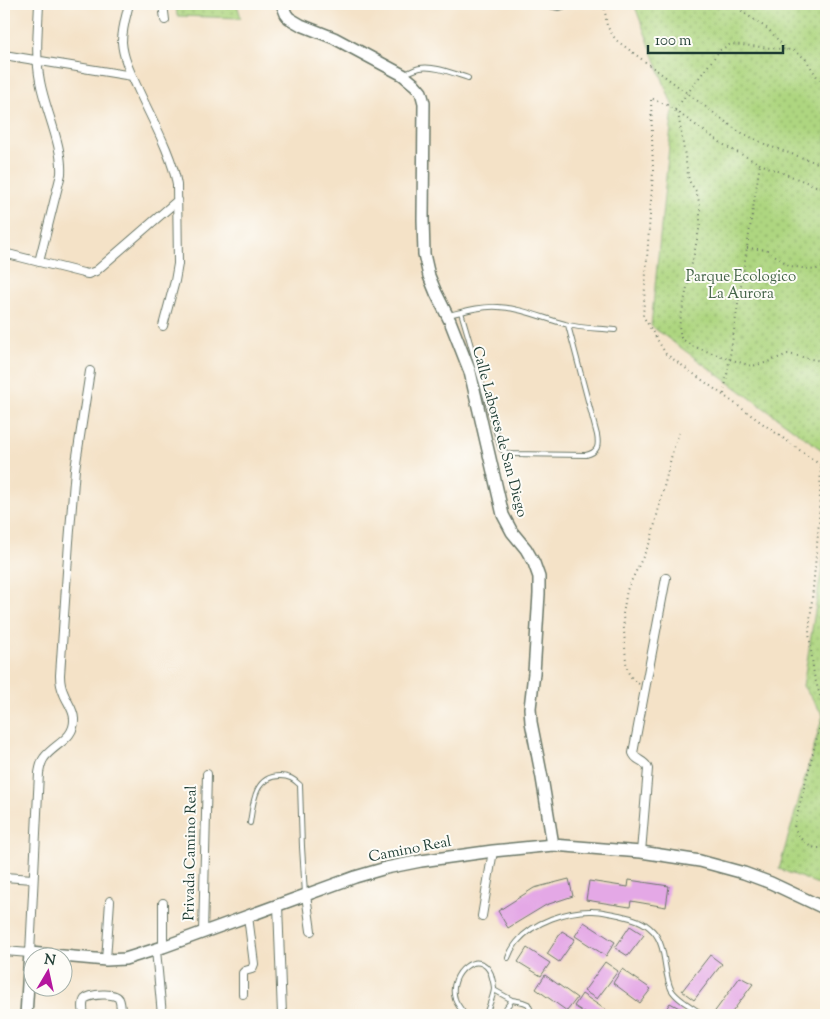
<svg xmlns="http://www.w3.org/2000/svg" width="830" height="1019" viewBox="0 0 830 1019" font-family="'Sorts Mill Goudy',serif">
<defs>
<pattern id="park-dots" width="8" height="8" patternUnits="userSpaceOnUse" patternTransform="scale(1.25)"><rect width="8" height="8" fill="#aed680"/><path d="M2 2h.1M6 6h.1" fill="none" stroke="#8daf6a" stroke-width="1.8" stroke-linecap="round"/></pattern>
</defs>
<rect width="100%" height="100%" fill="#fdfcf7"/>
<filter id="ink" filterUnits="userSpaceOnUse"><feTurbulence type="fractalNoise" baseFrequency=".02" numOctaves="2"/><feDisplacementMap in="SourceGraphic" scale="10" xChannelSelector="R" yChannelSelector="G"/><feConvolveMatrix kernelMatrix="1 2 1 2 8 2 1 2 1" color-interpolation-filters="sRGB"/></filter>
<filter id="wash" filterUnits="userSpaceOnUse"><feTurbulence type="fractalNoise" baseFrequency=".0096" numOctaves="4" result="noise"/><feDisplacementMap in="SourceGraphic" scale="20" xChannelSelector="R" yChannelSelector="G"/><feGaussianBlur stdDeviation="1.12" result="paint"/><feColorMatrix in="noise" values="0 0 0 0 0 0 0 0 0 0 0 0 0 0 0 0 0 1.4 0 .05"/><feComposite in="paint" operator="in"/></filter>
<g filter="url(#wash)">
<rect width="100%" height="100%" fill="#f4e2c7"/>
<path fill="url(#park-dots)" stroke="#668a5a" d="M176,4H237L241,18L177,16Z
M634,4H826V453L651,326L673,107Z
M826,542V887L779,869L823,715L803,686Z"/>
<g id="blocks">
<path fill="#e4a8e6" d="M569,879L573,896L546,905L508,928L498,911L534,888Z
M629,880L669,886L666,907L631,901L630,907L586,900L589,881L628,887Z
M584,922L615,942L606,956L575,936Z
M630,926L644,935L628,956L615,948Z
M562,931L575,939L559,962L547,954Z
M527,948L550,963L541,976L518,962Z
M710,955L722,964L694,1000L682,991Z
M605,962L618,971L597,999L584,991Z
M622,969L651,989L640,1003L613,983Z
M545,975L577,998L567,1011L536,989Z
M740,977L753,984L730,1015H715L713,1014Z
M582,994L612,1014L611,1015H588L574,1006Z
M670,1003L683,1010L679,1015H662Z"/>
</g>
</g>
<g filter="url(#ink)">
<use href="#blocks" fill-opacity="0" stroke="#6a7767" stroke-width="1"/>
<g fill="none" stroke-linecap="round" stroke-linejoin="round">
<defs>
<path id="lane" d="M405,74C410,72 415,69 420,68C433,65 455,74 468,78
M461,312L501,449L507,453L510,454L586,455C598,452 599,446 597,435L568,325
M449,315C465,311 481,306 498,307C521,308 543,318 565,324C581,329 599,328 615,330
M250,823C253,804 254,776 280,776C289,776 294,779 300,785L302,847L305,894
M508,958C510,952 513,947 517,942C533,922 568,910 593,911C602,911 611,914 619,915C632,918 644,921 653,931C667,946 663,972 671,989C677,1000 694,1008 704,1015
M494,990L512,1000L523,1002L528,1004L533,1015
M465,1015C462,1010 457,1005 455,999C447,973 480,947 491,974C492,978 494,984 494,989C493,998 488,1007 486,1015
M508,1015L506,1008L512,1000"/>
<path id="street" d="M129,4C126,16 122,29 122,42C123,58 131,74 138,89C151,118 172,154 177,185L178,264L175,281L163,326
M163,4L165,20
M550,4L559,6L565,4
M4,55L132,76
M4,253L83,273L88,274L96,271L178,200
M39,262L61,174C63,145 45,110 40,81C35,56 38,29 39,4
M641,852L648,769C645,759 636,762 633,753L666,578
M4,877L33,879
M306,895L311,931
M163,903V947
M278,905L282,1015
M482,916L493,851
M203,933L207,774
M156,950L162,1015
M4,951L30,953L39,773C40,767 41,762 44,758C54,744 75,739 74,719C74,710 67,702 64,694C61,688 60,681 60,675L69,542L75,469L90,371
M106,960L110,901
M243,994V973L245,971L252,969L254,964L248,916
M84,1015C83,1010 82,1003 85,999C90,994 116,992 119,999C121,1003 121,1011 121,1015"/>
<path id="secondary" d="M282,4L286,14L289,18L294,21L301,25L334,38L403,75L415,85L421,92L424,103L423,219L424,254L429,276L436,293L450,321L470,372L503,515L512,532L526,549L534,563L539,577V594L534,673L530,708L531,722L542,778L553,845
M26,1015L30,953L106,960L125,959L163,947L355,877L386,868L421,861L493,851L553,845L641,852L700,861L744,873L771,883L826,909"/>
</defs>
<use href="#lane" stroke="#6a7767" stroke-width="6"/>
<use href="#street" stroke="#6a7767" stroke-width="10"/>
<use href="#secondary" stroke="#6a7767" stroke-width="14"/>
<path stroke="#6a7767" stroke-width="2" stroke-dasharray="1 4" stroke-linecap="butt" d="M604,4L607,26L616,40L738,131L769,146L826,166
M734,4L744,13L768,29L787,50
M675,110L720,50L731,44L792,50L805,58L826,91
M678,113L689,181L696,191L700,205V225L679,326L681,338L692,346L726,358L752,366L765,363L788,354L826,362
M826,187L816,186L760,164L727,147L667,105L651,98L653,172L643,316L666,354L826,469
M747,248L767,250L790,266L814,270L826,266
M724,394L760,164
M826,422L821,465L819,522L809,633L814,675L824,710L794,827C801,841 809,851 826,847
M639,684L633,680L628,672L626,662L623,614L627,590L651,540L673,450L679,433"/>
<use href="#lane" stroke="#fff" stroke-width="4"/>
<use href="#street" stroke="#fff" stroke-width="8"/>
<use href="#secondary" stroke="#fff" stroke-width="11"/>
</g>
</g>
<g text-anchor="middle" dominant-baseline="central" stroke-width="4" stroke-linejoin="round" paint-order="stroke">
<g font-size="15" fill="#436347" stroke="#fdfcf7">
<text x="741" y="277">Parque Ecologico<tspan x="741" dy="17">La Aurora</tspan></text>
</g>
<g font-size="15" fill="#1f3d34" stroke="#fdfcf7">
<text transform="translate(499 432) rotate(75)">Calle Labores de San Diego</text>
<text transform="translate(410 850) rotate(-11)">Camino Real</text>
<text transform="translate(191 853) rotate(-89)">Privada Camino Real</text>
</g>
</g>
<rect width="830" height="1019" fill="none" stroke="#fdfcf7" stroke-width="20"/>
<g transform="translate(48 972) rotate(9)"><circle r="24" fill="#fdfcf7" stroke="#a4b0a9"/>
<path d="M0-4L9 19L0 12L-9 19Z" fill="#b5179e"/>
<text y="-8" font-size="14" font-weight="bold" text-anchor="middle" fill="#1f3d34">N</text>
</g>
<path d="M648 45v8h135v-8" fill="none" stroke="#1f3d34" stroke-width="2.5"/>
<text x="655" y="45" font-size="15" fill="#1f3d34" stroke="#fdfcf7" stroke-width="4" paint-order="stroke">100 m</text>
</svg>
